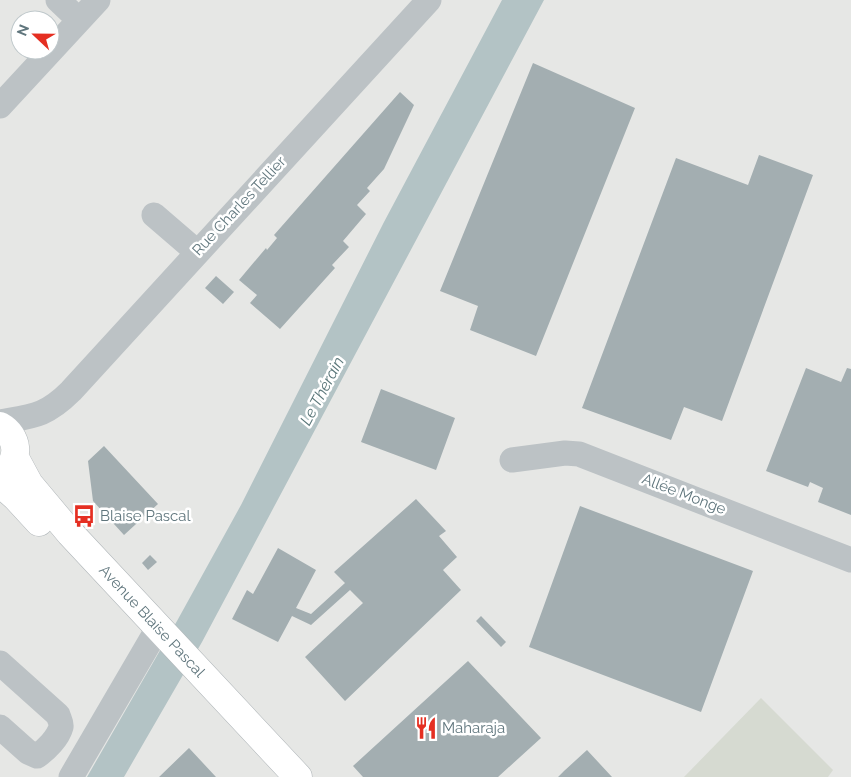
<svg xmlns="http://www.w3.org/2000/svg" width="851" height="777" viewBox="0 0 851 777" font-family="Raleway,sans-serif">
<rect width="100%" height="100%" fill="#f6f5f2"/>
<path fill="#e6e7e5" fill-rule="evenodd" d="M0,0H851V777H0ZM20,20H50V50H20Z"/>
<path fill="#d6dad1" d="M761,698L833,770L828,777H684Z"/>
<path fill="#b3c3c5" d="M502,0H544L202,642L124,777H87L177,621L241,505L384,222Z"/>
<path fill="#a3aeb1" d="M533,63L635,108L536,356L470,330L478,306L440,291Z
M400,92L414,105L384,169L367,188L370,191L357,205L366,214L343,241L349,247L332,265L335,268L280,329L250,303L257,295L239,280L266,248L267,250L277,238L274,235Z
M759,155L813,175L722,421L684,407L671,440L582,408L676,158L748,185Z
M216,276L234,292L223,304L205,288Z
M806,368L841,382L847,368L851,369V515L818,502L823,488L810,482L808,487L766,471Z
M381,389L455,418L436,470L361,442Z
M104,446L158,504L124,535L93,501L88,461Z
M416,499L446,531L439,536L457,557L443,570L461,590L345,701L305,657L363,603L350,590L311,625L292,616L278,642L232,619L247,590L253,594L278,548L316,570L296,608L311,614L345,583L334,572Z
M580,506L753,571L701,712L529,647Z
M150,555L157,562L148,570L142,563Z
M481,616L506,642L501,647L476,621Z
M468,661L541,738L498,777H363L353,766Z
M189,748L216,777H159Z
M587,750L612,777H558L564,771Z"/>
<g fill="none" stroke-linecap="round" stroke-linejoin="round">
<defs>
<path id="major" d="M0,426C18,436 21,459 4,472
M15,458L29,484L70,533L298,777
M0,483L16,497L39,522"/>
</defs>
<use href="#major" stroke="#b0b6b9" stroke-width="29"/>
<path stroke="#bcc2c5" stroke-width="25" d="M58,0L79,20
M0,106L98,0
M154,215L197,252
M0,422C33,416 46,416 71,391L429,0
M512,460L565,453L579,454L851,560
M0,663L58,715C59,719 62,723 61,727C58,738 46,750 37,756L28,752L0,727
M71,777L158,628"/>
<use href="#major" stroke="#fff" stroke-width="28"/>
</g>
<defs>
<symbol id="bus-bare" viewBox="-9 -9 18 18"><path d="M-5-6H5V4H4V6H2V4H-2V6H-4V4H-5ZM-3.5-4V0h7V-4ZM-3.5 1.2v1.5H-2V1.2ZM2 1.2v1.5H3.5V1.2Z" fill="#e52f22" stroke="#fff" stroke-width="2.5" paint-order="stroke"/></symbol>
<symbol id="restaurant-bare" viewBox="-9 -9 18 18"><path d="M-5-6h1v4h1v-4h1v4h1v-4h1v5L-1.5 .5V6h-2V.5L-5-1ZM5-6V6H3V1.5H1.5Q1.5-4 5-6Z" fill="#e52f22" stroke="#fff" stroke-width="2.5" paint-order="stroke"/></symbol>
</defs>
<g fill-rule="evenodd">
<use href="#bus-bare" x="68" y="500" width="32" height="32"/>
<use href="#restaurant-bare" x="410" y="712" width="32" height="32"/>
</g>
<g text-anchor="middle" dominant-baseline="central" stroke-width="5" stroke-linejoin="round" paint-order="stroke">
<g font-size="15" fill="#60767d" stroke="#fff">
<text transform="translate(239 206) rotate(-47)">Rue Charles Tellier</text>
<text transform="translate(684 494) rotate(21)">Allée Monge</text>
<text transform="translate(152 621) rotate(47)">Avenue Blaise Pascal</text>
</g>
<g font-size="15" fill="#60767d" stroke="#fff" text-anchor="start">
<text x="100" y="516">Blaise Pascal</text>
<text x="442" y="728">Maharaja</text>
</g>
<g font-size="16" font-style="italic" fill="#5a7679" stroke="#fff">
<text transform="translate(322 391) rotate(-62)">Le Thérain</text>
</g>
</g>
<g transform="translate(35 35) rotate(292)"><circle r="24" fill="#ffffff" stroke="#bfc8cb"/>
<path d="M0-4L9 19L0 12L-9 19Z" fill="#e52f22"/>
<text y="-8" font-size="14" font-weight="bold" text-anchor="middle" fill="#60767d">N</text>
</g>
</svg>
